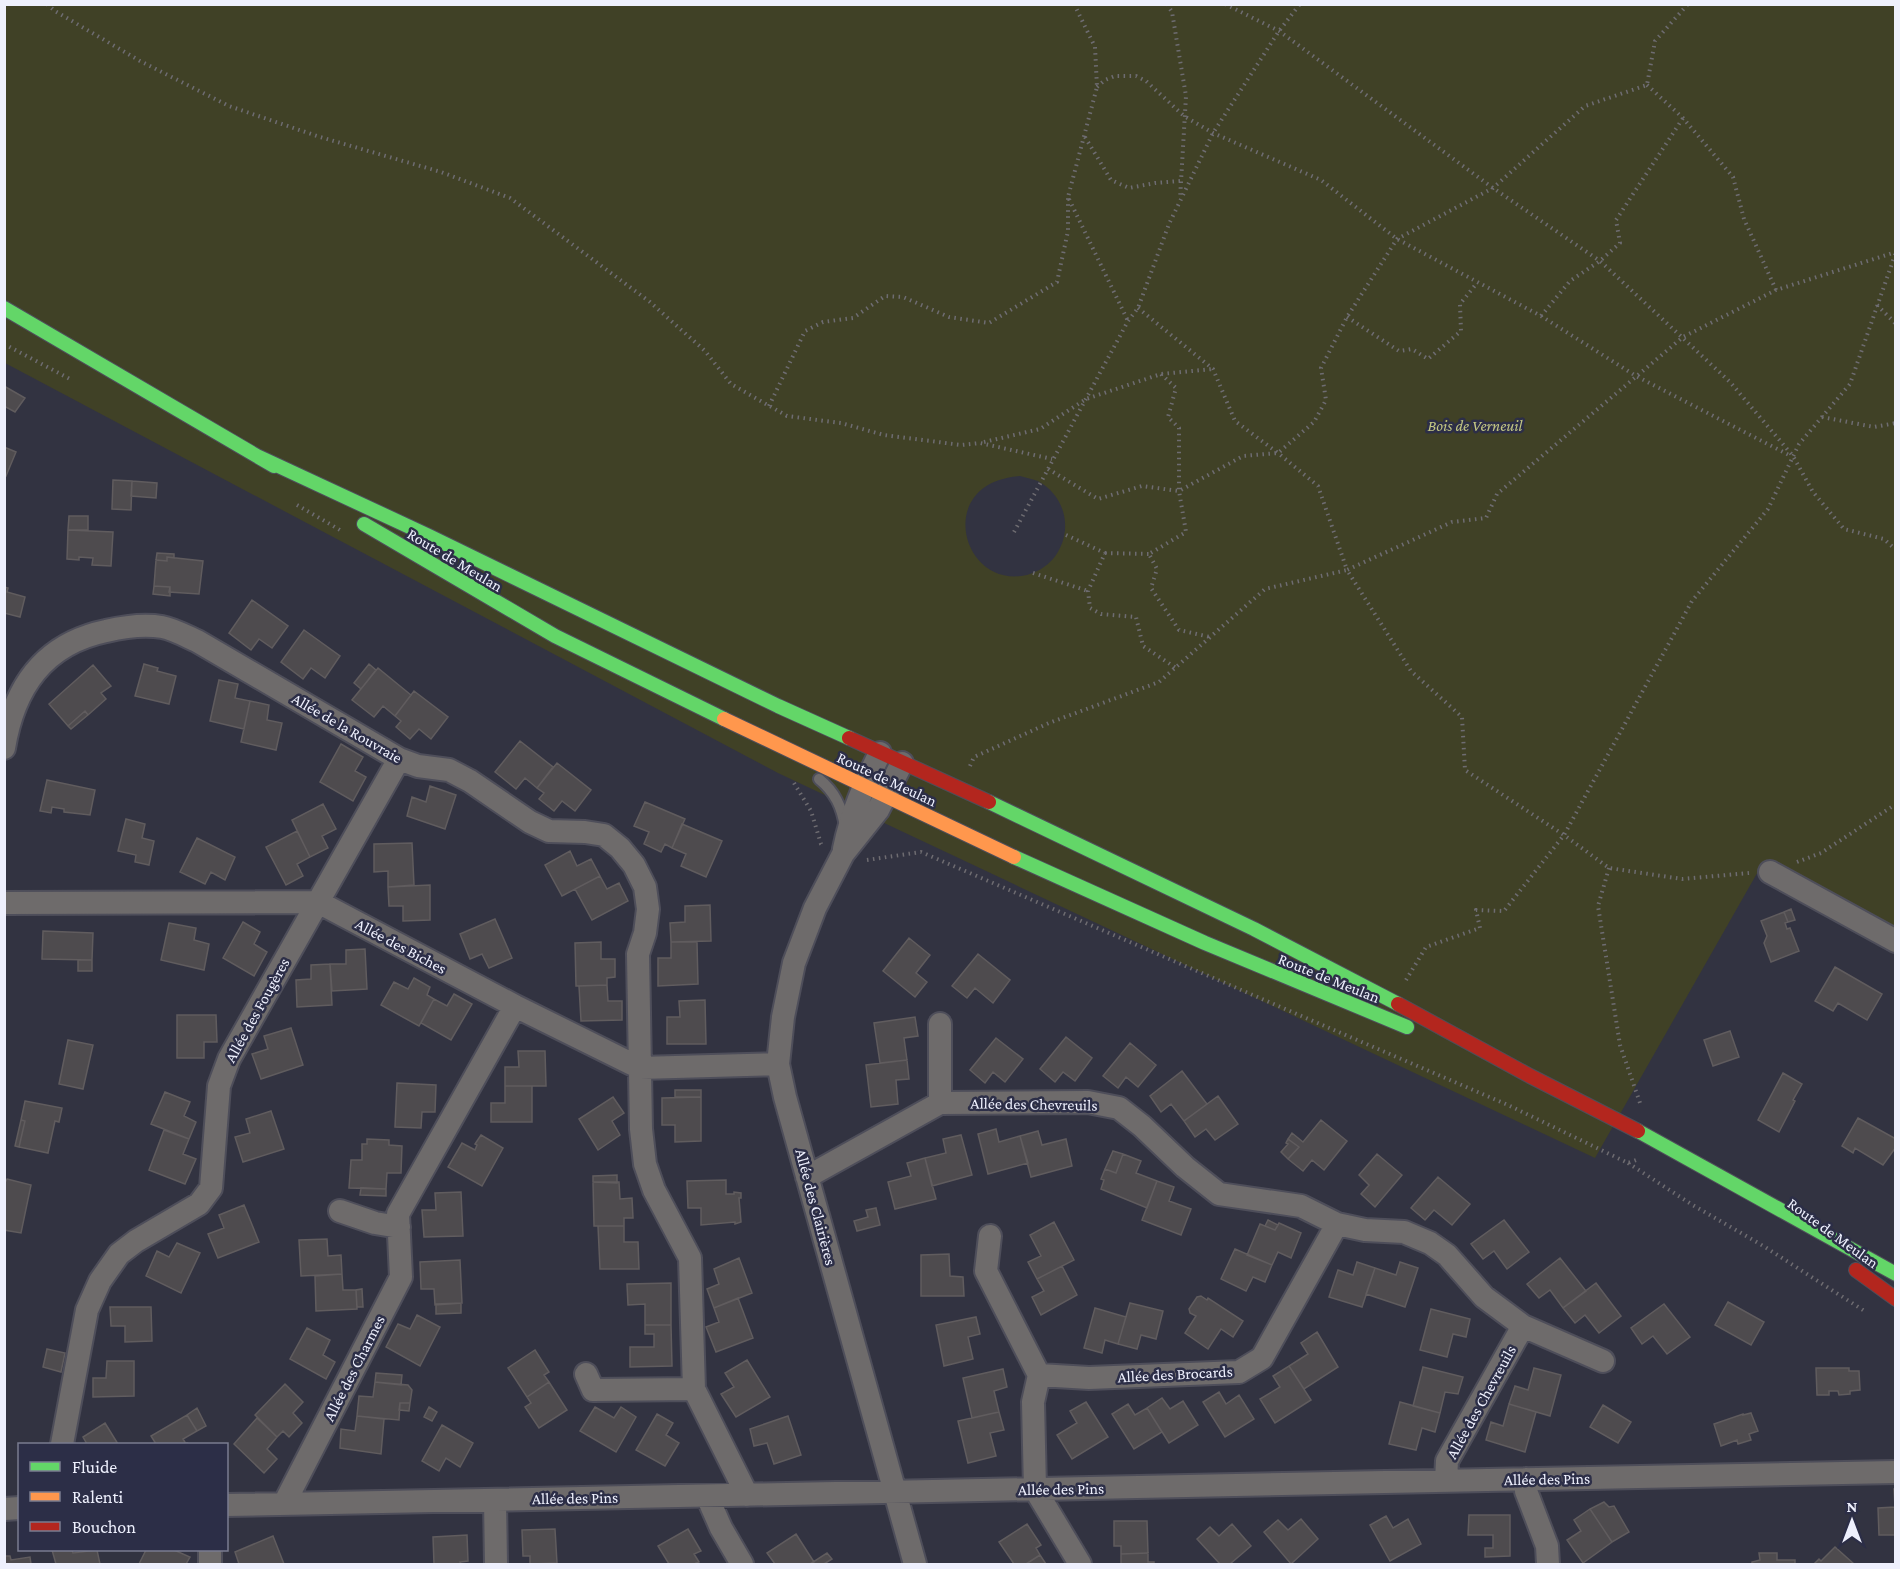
<svg xmlns="http://www.w3.org/2000/svg" width="1900" height="1569" viewBox="0 0 1900 1569" font-family="'Crimson Pro',serif">
<rect width="100%" height="100%" fill="#323341"/>
<path fill="#404126" fill-rule="evenodd" d="M4,5H1895V934L1764,861L1595,1158L778,773L5,363ZM1020,476C1026,478 1033,479 1038,481C1067,497 1074,533 1053,559C1046,567 1037,572 1027,575C961,590 933,482 1020,476Z"/>
<path fill="#4e4b4e" stroke="#605c5e" stroke-width="1.5" d="M4,386L25,398L15,412L4,406Z
M4,447L16,452L6,476L4,475Z
M113,480L132,481L131,510L112,509Z
M132,481L157,483L156,498L131,496Z
M69,516H88V530H68Z
M68,530L113,532L111,566L92,565L93,558L79,557V560L67,559Z
M157,553L174,554V558L167,557V561L156,560Z
M167,557L203,561L199,594L169,592L170,587L154,586L156,560L167,561Z
M154,586L170,587V596L153,594Z
M4,587L8,588L7,592L25,597L20,617L4,613Z
M252,600L288,626L272,648L259,639L251,650L229,633Z
M304,630L340,656L325,678L311,668L303,679L281,662Z
M144,664L158,668L157,671L176,676L169,704L135,696Z
M369,664L376,670L361,689L354,683Z
M93,665L111,686L101,693L106,699L88,715L85,711L68,726L49,704Z
M378,668L411,695L395,716L383,706L374,717L352,700Z
M219,680L238,684L235,698L250,701L244,729L210,721Z
M414,691L448,717L431,739L419,729L410,739L396,727L401,721L395,716Z
M250,701L269,705L267,720L282,723L276,750L241,742Z
M85,711L88,715L71,729L68,726Z
M520,741L553,767L537,788L525,778L516,789L495,772Z
M341,744L363,757L355,771L366,777L353,801L320,782Z
M557,763L591,790L575,811L562,801L554,811L539,799L544,793L537,788Z
M47,780L95,790L90,815L64,812V809L52,807L51,813L40,811Z
M430,786L456,795L445,829L407,816L412,797L426,802Z
M645,802L685,819L672,848L665,844L661,852L644,844L649,832L634,826Z
M323,804L336,829L322,836L328,848L310,857L292,820Z
M126,819L145,824L142,838L154,841L149,865L135,862L136,855L118,851Z
M682,824L722,841L706,877L681,866L686,854L672,848Z
M297,831L310,857L297,864L303,876L286,885L266,847Z
M197,838L235,857L225,880L211,872L205,884L180,872Z
M412,843L414,885L388,887V871L374,872V844Z
M570,851L577,866L591,859L600,876L562,896L545,865Z
M600,876L607,889L619,883L628,901L592,920L575,889Z
M430,885V920L403,921V906H389L388,887Z
M710,905L711,941L671,942L670,923L685,922V906Z
M1791,909L1795,920L1788,922L1784,912Z
M1784,912L1788,922L1785,923L1787,929L1790,928L1799,951L1771,962L1764,943L1767,936L1761,921Z
M495,919L512,958L489,968L482,954L470,959L460,934Z
M243,922L260,932L254,944L267,952L254,976L223,958Z
M169,923L196,928L194,940L209,944L204,970L161,960Z
M43,931L93,933L92,960L42,959Z
M909,938L930,955L916,973L927,982L915,997L883,971Z
M601,942V959H615V977L607,978V985L576,986L575,943Z
M671,942H697L698,984L658,986V958H671Z
M365,949L367,989L332,991L330,964H346V950Z
M978,954L1010,980L993,1003L975,988L967,998L952,986Z
M78,960H92V971H78Z
M330,964L332,1005L297,1007L296,980L311,979V965Z
M1835,967L1882,994L1867,1020L1838,1003L1833,1011L1815,1001Z
M414,978L430,987L427,995L434,999L419,1026L381,1005L394,982L408,989Z
M607,985L608,1001H622V1020L581,1021L579,986Z
M454,994L472,1004L451,1040L421,1023L434,999L447,1006Z
M705,1000L706,1044H667V1017H680L679,1001Z
M177,1015H216L217,1042H204V1058H177Z
M915,1017L918,1036L904,1038L907,1060L880,1063L874,1023Z
M291,1028L303,1065L261,1079L252,1054L268,1049L264,1036Z
M1730,1031L1739,1057L1713,1066L1704,1040Z
M1066,1037L1092,1058L1075,1081L1063,1072L1055,1082L1040,1069Z
M996,1038L1023,1059L1005,1082L993,1072L985,1083L970,1070Z
M68,1040L93,1045L83,1089L59,1084Z
M1130,1043L1156,1065L1138,1087L1126,1077L1118,1088L1103,1076Z
M518,1051H545L546,1086H505V1067H519Z
M907,1060L909,1079L896,1080L898,1104L871,1107L866,1065Z
M1182,1071L1207,1104L1184,1121L1171,1104L1161,1112L1150,1096Z
M1783,1073L1802,1084L1793,1100L1795,1101L1779,1132L1758,1120Z
M397,1083L436,1085L435,1112H422L421,1128L395,1127Z
M505,1086H532V1122H491V1103H505Z
M675,1090H701V1097H675Z
M165,1092L190,1102L184,1116L196,1122L189,1139L151,1124Z
M1218,1096L1238,1124L1215,1140L1206,1129L1195,1137L1184,1121Z
M613,1097L624,1113L612,1121L620,1135L598,1150L579,1119Z
M701,1097V1141L675,1142V1125H662V1098Z
M25,1101L62,1108L59,1122L55,1121L48,1153L19,1147L25,1121L21,1120Z
M271,1111L284,1149L243,1162L235,1137L250,1133L246,1119Z
M1858,1118L1896,1139V1147L1883,1165L1855,1148L1853,1153L1842,1146Z
M21,1120L25,1121L19,1147L15,1146Z
M1321,1120L1347,1141L1324,1170L1312,1160L1303,1171L1288,1159L1299,1147L1288,1139L1292,1133L1303,1142Z
M996,1129L999,1142L1020,1136L1028,1163L988,1174L978,1134Z
M164,1130L189,1139L183,1154L196,1159L185,1184L149,1170Z
M1038,1131L1042,1145L1066,1139L1072,1166L1031,1177L1020,1136Z
M481,1135L503,1148L482,1186L448,1167L462,1143L475,1150L477,1145L475,1144Z
M961,1135L972,1175L932,1186L925,1158L946,1153L943,1139Z
M367,1139L389,1140V1145L402,1146L401,1173H387L386,1189L349,1188L351,1160H362V1144H367Z
M1288,1139L1299,1147L1288,1159L1281,1152L1288,1144L1286,1143Z
M1113,1151L1123,1154L1116,1173L1105,1169Z
M1123,1154L1141,1161L1136,1173L1157,1181L1147,1208L1101,1189L1104,1180L1101,1179L1105,1169L1116,1173Z
M1377,1154L1402,1175L1375,1207L1361,1194L1369,1185L1359,1175Z
M925,1158L936,1199L895,1209L888,1182L911,1176L907,1163Z
M617,1175V1183L593,1182V1176Z
M1438,1177L1470,1204L1452,1225L1434,1210L1425,1220L1411,1208Z
M7,1179L31,1185L21,1233L4,1230V1181H6Z
M726,1180V1194H734V1192L741,1193V1198H739L741,1222L735,1224V1222L701,1225V1208H688L687,1181Z
M1157,1181L1174,1187L1169,1201L1191,1209L1181,1235L1142,1220Z
M593,1182H619L620,1199L632,1198L633,1218H624V1226H594Z
M361,1188L386,1189V1196L360,1195Z
M461,1192L463,1236L424,1237L422,1210H436L435,1193Z
M244,1205L259,1242L218,1258L208,1234L224,1228L219,1215Z
M876,1208L880,1225L857,1231L854,1221L868,1217L866,1210Z
M1268,1220L1278,1225L1275,1230L1265,1226Z
M1504,1220L1529,1252L1507,1269L1494,1251L1483,1259L1471,1244Z
M1054,1222L1074,1260L1037,1279L1028,1262L1041,1256L1030,1235Z
M1279,1223L1301,1233L1291,1258L1278,1252L1272,1265L1247,1255L1260,1224L1275,1230Z
M598,1226H624V1242H638L639,1269H600Z
M327,1239L328,1256L341,1255L342,1274L301,1276L299,1240Z
M177,1243L200,1253L181,1293L146,1276L157,1251L169,1257Z
M1235,1249L1272,1265L1265,1282L1253,1277L1246,1291L1221,1279Z
M949,1254L950,1276L963,1277L964,1296H921V1255Z
M739,1258L752,1293L714,1308L707,1289L719,1284L714,1269Z
M1560,1258L1586,1291L1563,1308L1550,1290L1539,1298L1527,1284Z
M460,1260L462,1303L435,1305L434,1289H421L420,1262Z
M1357,1262L1375,1268L1362,1307L1329,1297L1338,1270L1353,1275Z
M1400,1262L1418,1268L1405,1307L1366,1294L1375,1268L1396,1275Z
M1062,1266L1077,1295L1041,1315L1032,1297L1044,1291L1037,1279Z
M342,1274L343,1290H356L357,1309L316,1311L315,1276Z
M671,1283V1325H645V1304L628,1305L627,1284Z
M1596,1283L1621,1316L1599,1333L1585,1315L1575,1323L1563,1308Z
M362,1289L363,1307H357L356,1290Z
M1201,1296L1207,1300L1208,1298L1243,1321L1233,1337L1221,1329L1208,1349L1185,1333L1196,1316L1190,1313L1189,1309L1197,1297Z
M738,1298L753,1338L716,1352L706,1327L719,1322L714,1308Z
M1728,1302L1764,1322L1751,1345L1715,1325Z
M461,1303V1313L436,1314V1304Z
M1130,1303L1163,1311L1156,1339L1141,1335L1137,1349L1118,1344Z
M1664,1304L1690,1337L1667,1354L1653,1336L1642,1344L1631,1328Z
M110,1307H151L152,1341L125,1342V1326H111Z
M1095,1308L1126,1317L1118,1344L1105,1340L1102,1353L1084,1348Z
M1431,1309L1470,1319L1466,1337L1453,1334L1447,1357L1420,1350Z
M417,1315L440,1327L420,1366L386,1347L398,1324L410,1329Z
M976,1317L980,1334L968,1337L973,1359L944,1366L936,1325Z
M645,1325H671L672,1366L630,1367V1347H654V1334H645Z
M307,1328L330,1340L323,1355L335,1362L326,1379L290,1359Z
M1317,1332L1338,1367L1304,1389L1289,1366L1308,1354L1301,1343Z
M47,1349L65,1353L61,1372L43,1367Z
M535,1350L549,1372L544,1375L549,1382L527,1397L508,1368Z
M747,1360L770,1397L736,1417L721,1394L734,1387L725,1373Z
M107,1361H134V1396L93,1397V1378H106Z
M1289,1366L1311,1400L1275,1423L1260,1399L1280,1387L1273,1376Z
M1423,1367L1463,1377L1458,1394L1445,1392L1440,1413L1413,1406Z
M1534,1368L1561,1375L1550,1416L1509,1404L1515,1386L1528,1390Z
M1816,1368H1849V1371H1859L1860,1390L1850,1391V1394L1839,1395L1838,1391H1829V1395H1817Z
M1003,1369L1007,1387L994,1391L999,1412L972,1418L963,1378Z
M376,1373L402,1375L401,1385L375,1382Z
M375,1382L408,1385L412,1390L410,1403H400L399,1420L357,1416L359,1396L373,1397Z
M549,1382L567,1410L539,1428L525,1407L531,1403L527,1397Z
M285,1384L303,1402L293,1413L302,1423L289,1437L283,1431L277,1437L255,1415Z
M1219,1392L1226,1404L1239,1395L1254,1419L1225,1437L1203,1402Z
M1162,1398L1170,1409L1183,1401L1198,1425L1169,1443L1147,1408Z
M1086,1402L1108,1437L1072,1459L1057,1435L1077,1423L1070,1411Z
M1400,1402L1440,1413L1435,1432L1422,1428L1416,1450L1389,1444Z
M400,1403H410L409,1411L399,1410Z
M1128,1404L1135,1415L1147,1408L1162,1432L1134,1449L1112,1414Z
M1509,1404L1536,1412L1525,1452L1486,1440L1491,1422L1503,1426Z
M1603,1405L1631,1422L1618,1443L1590,1427Z
M429,1407L437,1412L432,1421L424,1417Z
M595,1407L614,1418L621,1407L636,1417L616,1452L580,1431Z
M197,1408L206,1426L197,1431L187,1415Z
M999,1412L1004,1430L990,1433L996,1456L968,1463L958,1421Z
M1751,1413L1758,1431L1749,1434L1751,1440L1738,1444L1737,1440L1721,1446L1714,1424L1743,1414V1415Z
M657,1414L673,1423L666,1435L679,1443L665,1466L636,1450Z
M187,1415L197,1431L183,1439L186,1444L187,1443L189,1444H156L151,1436Z
M357,1416L384,1419L381,1454L340,1448L341,1429L355,1431Z
M788,1416L801,1455L774,1464L767,1443L754,1446L750,1429Z
M257,1418L277,1437L267,1449L277,1459L264,1473L234,1444Z
M105,1423L118,1444H87L83,1437Z
M442,1425L473,1443L460,1467L446,1458L439,1471L422,1461Z
M1894,1489H1896V1535H1879L1878,1508L1895,1507Z
M1604,1502L1609,1507L1614,1506L1629,1532L1612,1542L1590,1509Z
M1590,1509L1612,1542L1583,1563L1567,1540L1581,1531L1574,1520Z
M1469,1515H1510V1556L1485,1557V1548H1493V1535H1468Z
M1386,1516L1393,1528L1408,1519L1421,1544L1390,1561L1370,1525Z
M1301,1519L1318,1539L1291,1564L1264,1532L1278,1520L1288,1530Z
M1114,1521H1147L1148,1553L1121,1554V1546H1114Z
M1027,1524L1041,1545L1036,1548L1040,1555L1026,1564H1014L999,1542Z
M1232,1524L1251,1546L1230,1564H1220L1197,1539L1210,1527L1219,1536Z
M555,1529L557,1563L530,1564V1556H523L522,1530Z
M688,1529L701,1551L694,1554L699,1562L694,1564H669L658,1546Z
M796,1534L814,1562L810,1564H775L767,1553Z
M467,1535L468,1561L460,1562L461,1564H434L433,1537Z
M273,1536L284,1564H239L235,1552Z
M1835,1547L1854,1564H1814L1819,1559L1821,1561Z
M52,1550H72L73,1553L97,1550L100,1564H56Z
M146,1550H174L190,1557L186,1564H139Z
M827,1553L832,1559L824,1564H810Z
M1148,1553V1562H1154V1564H1121V1554Z
M1759,1553H1777V1560H1795V1564H1752V1562L1760,1560Z
M1040,1555L1046,1564H1026Z
M4,1556H10L11,1560L30,1557L31,1564H4Z"/>
<g fill="none" stroke-linecap="round" stroke-linejoin="round">
<defs>
<path id="lane" d="M819,779C835,792 842,807 845,827"/>
<path id="street" d="M4,748C14,687 44,644 106,631C123,627 144,624 162,627C173,629 186,636 197,641L399,759L418,766L449,770L470,781L530,822L549,831L585,832L604,835L620,848L634,865L645,887L648,909L645,933L638,954L641,1129L645,1164L654,1190L690,1258L694,1389L747,1495
M902,763L878,810L843,854L815,908L794,963L783,1017L778,1064L785,1097L915,1564
M844,849C851,814 864,785 880,753
M1770,872L1896,941
M4,903L318,902L515,1006L640,1068L778,1064
M940,1024V1103
M807,1177L940,1103L1088,1102L1119,1108L1142,1126L1185,1167L1219,1194L1301,1206L1337,1224L1365,1230L1404,1232L1430,1243L1447,1255L1484,1297L1523,1326L1603,1361
M340,1211L375,1223L399,1227
M990,1236L986,1271L1039,1375
M586,1374L593,1390L694,1389
M62,1444L87,1310L100,1281L119,1254L136,1241L199,1204L211,1188L219,1086L229,1059L399,759
M1526,1479V1491L1547,1546L1548,1564
M1446,1480L1447,1461L1523,1326
M707,1496L721,1528L742,1564
M495,1500L496,1564
M284,1504L401,1277L398,1214L515,1006
M226,1505L1896,1472
M4,1509L20,1508
M210,1550V1564
M1080,1564L1035,1489L1033,1402L1039,1375L1089,1378L1239,1372L1262,1358L1337,1224"/>
<path id="fast" d="M4,308L274,466
M257,456L429,536L778,706L849,738
M364,524L555,636L724,719
M989,802L1254,929L1398,1004
M1014,857L1205,943L1407,1027
M1638,1131L1896,1274"/>
<path id="slow" d="M724,719L1014,857"/>
<path id="jam" d="M849,738L989,802
M1398,1004L1530,1076L1638,1131
M1856,1270L1896,1299"/>
</defs>
<use href="#lane" stroke="#4e4e5a" stroke-width="14"/>
<use href="#street" stroke="#4e4e5a" stroke-width="26"/>
<use href="#fast" stroke="#4e4e5a" stroke-width="16"/>
<use href="#slow" stroke="#4e4e5a" stroke-width="16"/>
<use href="#jam" stroke="#4e4e5a" stroke-width="16"/>
<path stroke="#6e6c71" stroke-width="4" stroke-dasharray="1.5 4.5" stroke-linecap="butt" d="M47,4L55,11L140,61L229,106L320,137L441,172L510,198L650,302L705,351L731,384L787,416L841,423L884,435L961,445L980,443L1052,459
M1074,4L1095,47L1097,87L1068,197L1128,321
M1167,4L1172,12L1186,96L1180,199
M1225,4L1279,31L1493,188L1600,261L1730,382L1793,456L1813,492L1844,529L1884,539L1896,550
M1647,85L1683,118L1733,177L1744,219L1776,290
M1097,87L1105,80L1115,76H1136L1146,81L1184,116L1213,133L1321,180L1397,239L1541,316L1636,376L1789,455
M1085,137L1111,180L1129,188L1155,183L1180,181
M1877,305L1896,324
M1138,308L1213,369L1235,421L1278,453L1318,486L1347,570L1452,522L1486,518L1497,494L1683,337L1776,290L1896,252
M1541,316L1570,281L1600,261L1620,243L1616,220L1683,118
M1347,317L1399,351L1412,349L1428,359L1461,331L1460,304L1477,283
M4,344L70,379
M1161,374L1176,388L1168,417L1179,428V491L1186,532L1149,554L1157,569L1151,588L1179,630L1210,637
M769,406L805,331L823,322L853,318L885,296L903,297L949,317L989,323L1057,282L1068,231V197
M1822,417L1874,427L1896,423
M984,442L1040,429L1086,399L1161,374L1213,369
M1048,469L1098,499L1142,486L1179,491L1243,456L1278,453L1314,422L1326,400L1321,368L1347,317L1397,239L1493,188L1585,106L1647,85L1655,41L1688,4
M297,505L340,530
M1014,532L1128,321L1138,308L1169,224L1213,133L1279,31L1300,4
M1066,535L1105,553L1088,591L1090,608L1101,614L1136,617L1143,646L1176,668
M1105,553L1149,554
M1033,573L1088,591
M970,766L974,757L1049,723L1159,682L1265,589L1347,570L1411,671L1462,717L1465,770L1564,835L1609,868L1682,879L1749,873
M794,783L811,811L821,844L823,846
M867,860L921,852L1508,1105L1628,1163L1636,1160
M1797,862L1821,853L1896,804
M1609,868L1598,906L1620,1045L1640,1103
M1406,980L1426,947L1480,928L1476,910L1504,911L1564,835L1692,601L1768,509L1799,444L1850,384L1896,252
M1628,1163L1691,1204L1765,1247L1866,1312"/>
<use href="#lane" stroke="#6e6b6b" stroke-width="10"/>
<use href="#street" stroke="#6e6b6b" stroke-width="22"/>
<use href="#fast" stroke="#63d668" stroke-width="14"/>
<use href="#slow" stroke="#ff974d" stroke-width="14"/>
<use href="#jam" stroke="#b3261e" stroke-width="14"/>
</g>
<g text-anchor="middle" dominant-baseline="central" stroke-width="5" stroke-linejoin="round" paint-order="stroke">
<g font-size="16" font-style="italic" fill="#c3c783" stroke="#2c2e47">
<text x="1475" y="425">Bois de Verneuil</text>
</g>
<g font-size="16" fill="#eef0fd" stroke="#2c2e47">
<text transform="translate(455 560) rotate(31)">Route de Meulan</text>
<text transform="translate(347 728) rotate(30)">Allée de la Rouvraie</text>
<text transform="translate(887 779) rotate(25)">Route de Meulan</text>
<text transform="translate(401 946) rotate(28)">Allée des Biches</text>
<text transform="translate(1329 978) rotate(22)">Route de Meulan</text>
<text transform="translate(257 1010) rotate(-61)">Allée des Fougères</text>
<text transform="translate(1034 1104) rotate(1)">Allée des Chevreuils</text>
<text transform="translate(816 1207) rotate(75)">Allée des Clairières</text>
<text transform="translate(1833 1233) rotate(36)">Route de Meulan</text>
<text transform="translate(354 1368) rotate(-63)">Allée des Charmes</text>
<text transform="translate(1175 1374) rotate(-3)">Allée des Brocards</text>
<text transform="translate(1481 1402) rotate(-61)">Allée des Chevreuils</text>
<text transform="translate(1547 1479) rotate(-1)">Allée des Pins</text>
<text transform="translate(1061 1489) rotate(-1)">Allée des Pins</text>
<text transform="translate(575 1498) rotate(-1)">Allée des Pins</text>
</g>
</g>
<rect width="1900" height="1569" fill="none" stroke="#eef0fd" stroke-width="12"/>
<rect x="18" y="1443" width="210" height="108" fill="#2c2e47" stroke="#7a7c90" stroke-width="1.5"/>
<rect x="30" y="1462" width="30" height="9" fill="#63d668" stroke="#7a7c90" stroke-width="1.5"/>
<text x="72" y="1473" font-size="18" fill="#eef0fd">Fluide</text>
<rect x="30" y="1492" width="30" height="9" fill="#ff974d" stroke="#7a7c90" stroke-width="1.5"/>
<text x="72" y="1503" font-size="18" fill="#eef0fd">Ralenti</text>
<rect x="30" y="1522" width="30" height="9" fill="#b3261e" stroke="#7a7c90" stroke-width="1.5"/>
<text x="72" y="1533" font-size="18" fill="#eef0fd">Bouchon</text>
<g transform="translate(1852 1521)" stroke="#2c2e47" stroke-width="4.5" paint-order="stroke">
<path d="M0-4.5L10 22L0 15L-10 22Z" fill="#eef0fd"/>
<text y="-9" font-size="16" font-weight="bold" text-anchor="middle" fill="#eef0fd">N</text>
</g>
</svg>
